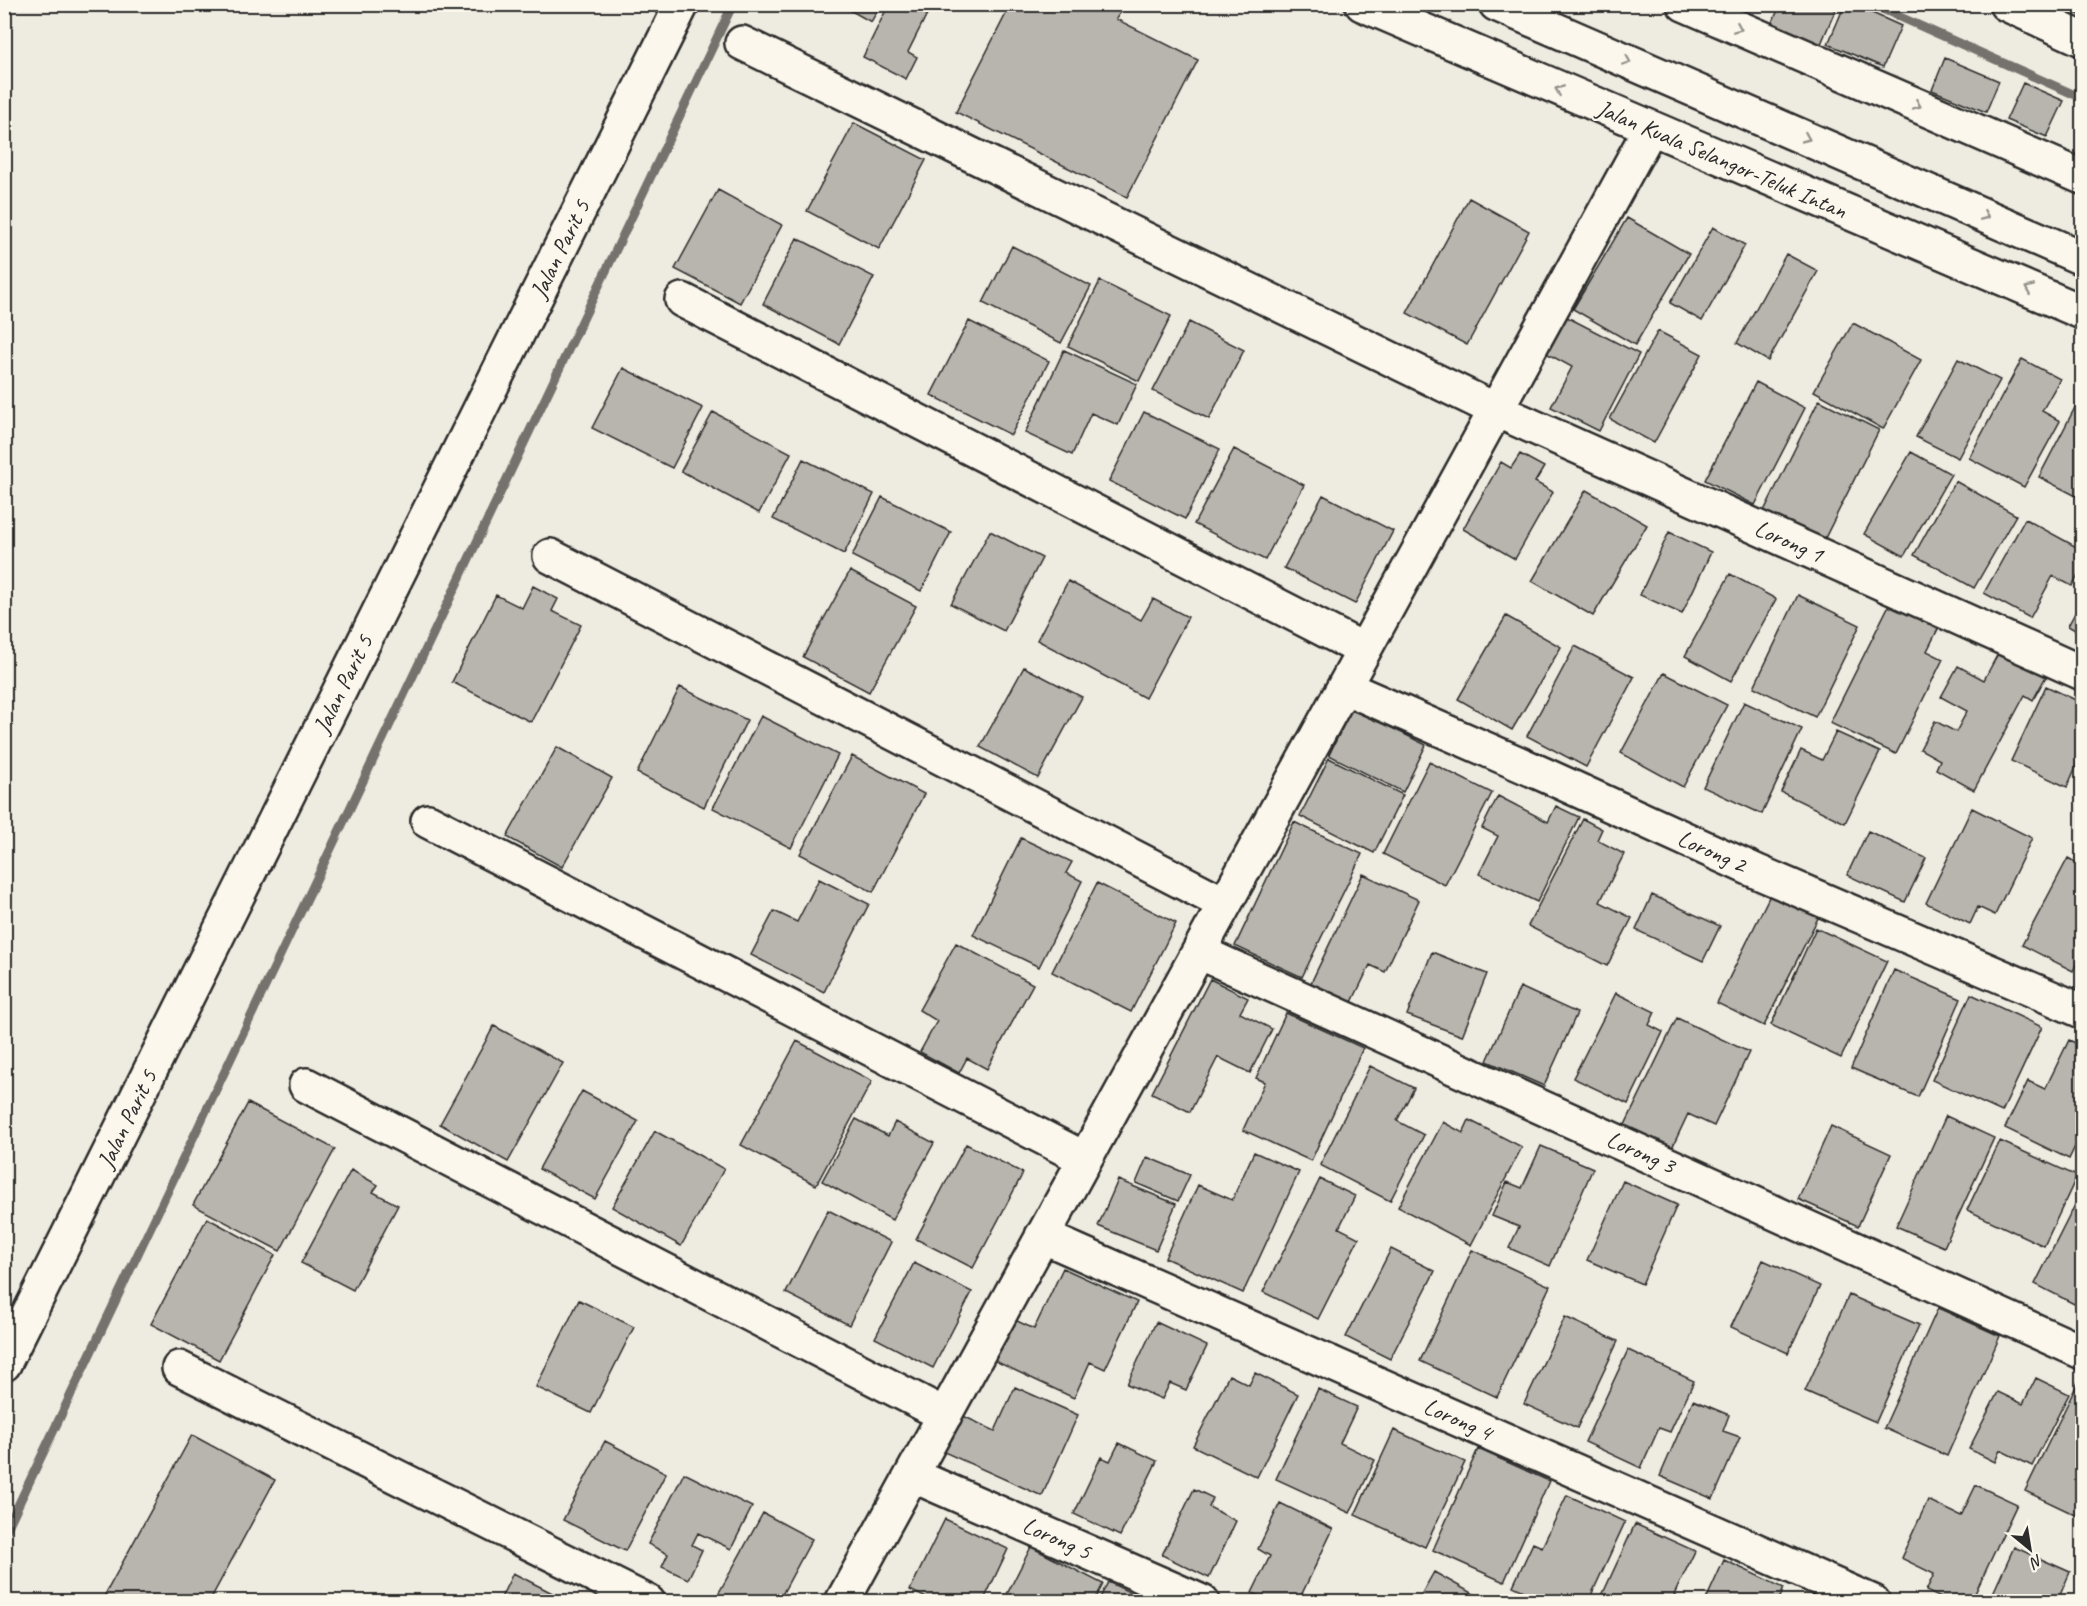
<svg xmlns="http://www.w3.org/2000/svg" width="2087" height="1606" viewBox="0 0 2087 1606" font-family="Caveat,sans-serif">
<rect width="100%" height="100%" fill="#eeebe0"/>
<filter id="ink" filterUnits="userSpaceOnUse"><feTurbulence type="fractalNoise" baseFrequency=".0167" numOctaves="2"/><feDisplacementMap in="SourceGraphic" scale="12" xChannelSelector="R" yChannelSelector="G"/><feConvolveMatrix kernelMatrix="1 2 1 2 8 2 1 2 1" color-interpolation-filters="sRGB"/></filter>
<g filter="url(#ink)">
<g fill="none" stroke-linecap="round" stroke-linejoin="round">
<path stroke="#74726e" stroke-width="9" d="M1871,4L2082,98
M4,1535L733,4"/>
</g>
<path fill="#b8b5ae" stroke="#2b2b2b" stroke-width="1.5" d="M839,4H881L871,22Z
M889,4H932L908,52L917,57L906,79L863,57Z
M1011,4H1116L1123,8L1116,19L1198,60L1127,197L956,112Z
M1771,4H1838L1820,46L1771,25L1779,8Z
M1845,4H1852L1901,26L1883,67L1828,44Z
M2060,4H2082V16L2059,6Z
M1945,58L1999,81L1986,112L1932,90Z
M2023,83L2064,101L2047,137L2006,120Z
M854,123L926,160L879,249L807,211Z
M718,190L782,225L740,303L675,269Z
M1469,198L1529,231L1467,345L1407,313Z
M1627,218L1689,254L1635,345L1573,309Z
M1713,227L1745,245L1702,321L1670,303Z
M797,238L874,277L839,344L763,304Z
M1012,246L1091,286L1061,343L983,303Z
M1786,254L1818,271L1768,361L1737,343Z
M1100,281L1171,316L1139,381L1068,346Z
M1565,316L1639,354L1599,431L1551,407L1572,367L1546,353Z
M969,321L1049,361L1011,435L931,395Z
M1189,322L1244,350L1209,419L1153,391Z
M1853,323L1921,360L1883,429L1814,391Z
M1658,331L1702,354L1654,443L1610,419Z
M1064,350L1137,384L1118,425L1091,413L1072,455L1025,433Z
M1958,359L2000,380L1958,458L1916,437Z
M2022,359L2060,379L2042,411L2060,421L2024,487L1969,458Z
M623,368L703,408L672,468L592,428Z
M1756,382L1805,408L1755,505L1705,480Z
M2081,396H2082V499L2039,477Z
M1819,400L1879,430L1823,542L1763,513Z
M713,412L791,453L759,513L681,471Z
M1144,412L1220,449L1185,519L1109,481Z
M1234,449L1304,485L1265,560L1194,524Z
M1911,452L1951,474L1904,556L1864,534Z
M1520,454L1544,467L1535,482L1553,492L1515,559L1463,529L1501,462L1511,468Z
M803,459L874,494L844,554L773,519Z
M1955,481L2016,515L1974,588L1914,555Z
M1586,490L1647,525L1593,616L1532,581Z
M1323,495L1393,531L1355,604L1284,568Z
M882,497L951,532L921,591L852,556Z
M2025,519L2082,550V567L2072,586L2053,576L2030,618L1984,593Z
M990,531L1042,558L1004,631L951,604Z
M1669,532L1711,552L1682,614L1640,595Z
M850,571L916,606L869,692L803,657Z
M1730,574L1776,599L1731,681L1685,656Z
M1068,581L1141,620L1153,599L1188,617L1145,698L1037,640Z
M533,586L558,599L552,611L581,625L531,722L452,682L496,595L522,608Z
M1798,595L1860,625L1815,717L1754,687Z
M2082,600V634L2068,626Z
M1890,603L1939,627L1927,651L1943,659L1896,754L1830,723Z
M1506,616L1561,647L1512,730L1458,699Z
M1575,646L1634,677L1586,767L1527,736Z
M2002,646L2049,671L2033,700L2025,695L1974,790L1936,769L1940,760L1920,749L1935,721L1956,732L1967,711L1941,697L1958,666L1984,680Z
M1024,667L1082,697L1038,778L980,747Z
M1664,673L1727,705L1683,787L1621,753Z
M2046,686L2082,703V753L2067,787L2011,761Z
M680,687L747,720L704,807L637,773Z
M1744,702L1802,729L1762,814L1703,787Z
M1352,708L1426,745L1403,792L1329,755Z
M761,716L838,755L791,848L713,808Z
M1836,732L1880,752L1845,823L1781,792L1801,750L1822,760Z
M557,747L612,778L562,867L507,837Z
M852,756L924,794L873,892L800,854Z
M1329,758L1403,795L1374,853L1300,816Z
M1429,762L1492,793L1445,885L1383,854Z
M1498,796L1548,822L1556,806L1579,817L1537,902L1479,874L1498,836L1482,828Z
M1972,808L2032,838L1995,915L1978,907L1970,924L1926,903Z
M1583,819L1602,829L1597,840L1624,854L1600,902L1632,918L1607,966L1528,926Z
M1294,822L1362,854L1302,977L1235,946Z
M1868,831L1926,858L1905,902L1847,875Z
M1021,838L1072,862L1066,873L1082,881L1039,967L973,935Z
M2068,858L2082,866V953L2073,971L2022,945Z
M1363,874L1419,900L1385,972L1370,965L1352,1002L1311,983Z
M819,879L869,904L824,992L751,955L774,911L797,922Z
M1097,883L1176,923L1131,1012L1052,972Z
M1771,893L1819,916L1764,1026L1717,1003Z
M1652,895L1720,926L1703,961L1636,930Z
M1816,928L1887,961L1841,1058L1771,1025Z
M956,943L1033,984L987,1069L967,1058L959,1073L920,1052L937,1021L919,1010Z
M1432,952L1487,974L1462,1036L1407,1015Z
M1894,970L1961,999L1918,1097L1851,1068Z
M1210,979L1248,998L1240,1013L1272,1029L1250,1073L1218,1057L1190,1112L1152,1093Z
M1520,987L1577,1013L1544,1086L1487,1061Z
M1616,993L1655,1012L1649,1025L1663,1032L1628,1104L1573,1078Z
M1971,994L2042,1027L2002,1112L1932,1080Z
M1286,1013L1363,1048L1311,1161L1243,1130L1265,1082L1256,1078Z
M1677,1018L1749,1052L1714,1126L1688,1114L1671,1150L1624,1127Z
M494,1026L563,1063L508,1162L440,1124Z
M2069,1040L2082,1046V1132L2069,1159L2005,1128L2028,1081L2045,1089Z
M797,1041L872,1081L816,1185L741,1145Z
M1370,1066L1414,1088L1397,1121L1424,1135L1390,1201L1320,1165Z
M582,1091L638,1121L595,1199L539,1169Z
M248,1103L335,1149L280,1251L193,1205Z
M1946,1116L1994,1138L1944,1247L1896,1226Z
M856,1119L888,1136L895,1122L934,1143L892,1220L822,1181Z
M1469,1120L1522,1147L1471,1245L1398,1207L1443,1122L1463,1133Z
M1831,1126L1891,1154L1858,1226L1798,1199Z
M655,1131L724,1169L681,1246L612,1207Z
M2000,1141L2077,1176L2044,1246L1967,1210Z
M966,1144L1023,1173L973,1268L916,1239Z
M1541,1146L1593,1168L1550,1266L1509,1248L1519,1227L1492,1216L1507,1182L1522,1188Z
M1254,1152L1299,1172L1243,1293L1165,1258L1198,1185L1232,1200Z
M1147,1157L1190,1175L1178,1201L1136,1183Z
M351,1170L378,1185L373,1192L398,1205L353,1290L301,1263Z
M1320,1179L1355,1196L1339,1228L1359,1238L1318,1319L1263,1292Z
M1118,1180L1176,1204L1156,1250L1098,1226Z
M1623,1181L1677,1205L1642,1284L1587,1260Z
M2082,1191V1308L2035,1284Z
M828,1210L891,1242L849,1325L786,1293Z
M207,1218L275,1255L219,1360L151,1324Z
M1391,1249L1435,1271L1390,1359L1346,1337Z
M1472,1250L1550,1286L1497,1397L1420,1361Z
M1763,1260L1820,1286L1788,1353L1731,1327Z
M914,1263L972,1292L933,1368L875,1338Z
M1063,1268L1137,1302L1105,1369L1090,1362L1074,1398L995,1361L1015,1320L1034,1329Z
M1849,1295L1919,1325L1876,1422L1805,1391Z
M579,1300L634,1327L591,1413L536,1387Z
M1938,1308L2000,1336L1947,1456L1884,1428Z
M1565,1317L1618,1341L1577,1428L1524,1404Z
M1156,1322L1207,1346L1186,1390L1170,1383L1162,1399L1127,1384Z
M1628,1350L1694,1381L1670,1432L1659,1428L1641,1468L1585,1442Z
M1255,1373L1298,1394L1257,1477L1193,1446L1229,1375L1249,1385Z
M2082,1374V1518L2025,1491Z
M2036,1378L2069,1394L2032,1466L2000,1450L1995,1462L1969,1449L1998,1392L2023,1404Z
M1015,1387L1078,1415L1042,1496L944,1452L961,1415L995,1431Z
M1318,1389L1357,1407L1340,1443L1375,1460L1350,1513L1276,1479Z
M1693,1400L1729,1415L1723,1431L1740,1437L1713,1499L1660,1476Z
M1394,1430L1465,1462L1425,1547L1355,1515Z
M192,1435L275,1480L209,1602H101Z
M605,1441L666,1473L625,1551L563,1520Z
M1119,1443L1157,1461L1120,1536L1074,1514L1101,1457L1110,1461Z
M1478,1449L1549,1481L1504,1582L1433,1550Z
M684,1473L752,1507L731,1549L698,1533L692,1545L702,1550L688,1579L662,1567L668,1554L648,1544Z
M1976,1485L2017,1504L1971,1602H1949L1926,1591L1934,1574L1901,1558L1928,1500L1961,1516Z
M1194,1489L1213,1498L1209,1507L1236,1521L1209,1578L1162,1555Z
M1567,1495L1625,1522L1588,1602H1547L1513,1586L1533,1543L1542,1547Z
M1280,1503L1333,1529L1298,1602H1270L1252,1593L1270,1556L1258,1549Z
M763,1513L812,1539L778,1602H723L716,1598Z
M945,1519L1008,1549L983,1602H934L910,1590Z
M1635,1524L1695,1551L1674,1595L1684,1602H1599Z
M1031,1547L1103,1584L1094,1602H1003Z
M2014,1547L2070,1572L2057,1602H1989Z
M1724,1560L1784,1588L1778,1602H1705Z
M1434,1572L1475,1595L1471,1602H1417Z
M513,1573L570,1602H499Z
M1108,1582L1138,1596L1135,1602H1098Z"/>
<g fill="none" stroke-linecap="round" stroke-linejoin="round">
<defs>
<path id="minor" d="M1684,4L2082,177
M2006,4L2082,39
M742,43L1496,410L2082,673
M682,300L1364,650
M550,556L1225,904
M1344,687L1547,776L1760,873L2082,1011
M428,821L1085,1159
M1199,952L2082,1352
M306,1085L945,1415
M1042,1236L1873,1602
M4,1364L682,4
M179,1368L648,1602
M912,1475L1202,1602
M842,1602L1650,129"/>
<path id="highway" d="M1362,4L2082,312
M1496,4L2082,258"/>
</defs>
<use href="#minor" stroke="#2b2b2b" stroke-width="38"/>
<use href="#highway" stroke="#2b2b2b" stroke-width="38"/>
<use href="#minor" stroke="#fbf7ec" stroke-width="33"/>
<use href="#highway" stroke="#fbf7ec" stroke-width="33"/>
</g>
<defs><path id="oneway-chevron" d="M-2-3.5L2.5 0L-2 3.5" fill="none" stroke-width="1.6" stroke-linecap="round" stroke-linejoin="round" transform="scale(1.5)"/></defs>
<g stroke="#93918c">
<use href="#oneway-chevron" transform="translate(1738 28) rotate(23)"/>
<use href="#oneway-chevron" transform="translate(1627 61) rotate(23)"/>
<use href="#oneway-chevron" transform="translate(1559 90) rotate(-157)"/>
<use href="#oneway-chevron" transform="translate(1917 105) rotate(23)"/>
<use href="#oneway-chevron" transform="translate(1806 138) rotate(23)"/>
<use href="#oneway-chevron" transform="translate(1985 216) rotate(23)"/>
<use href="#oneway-chevron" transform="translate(2029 289) rotate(-157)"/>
</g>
</g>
<g text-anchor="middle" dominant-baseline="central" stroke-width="4.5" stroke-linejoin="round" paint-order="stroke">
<g font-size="24" fill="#2b2b2b" stroke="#fbf7ec">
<text transform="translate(1722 159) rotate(23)">Jalan Kuala Selangor-Teluk Intan</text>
<text transform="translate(560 249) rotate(-64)">Jalan Parit 5</text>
<text transform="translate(1789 541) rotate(24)">Lorong 1</text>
<text transform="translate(343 684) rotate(-64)">Jalan Parit 5</text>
<text transform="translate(1712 851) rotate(24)">Lorong 2</text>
<text transform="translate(127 1119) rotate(-64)">Jalan Parit 5</text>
<text transform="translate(1641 1152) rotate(24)">Lorong 3</text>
<text transform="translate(1458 1419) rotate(24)">Lorong 4</text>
<text transform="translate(1057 1538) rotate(24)">Lorong 5</text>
</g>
</g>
<rect width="2087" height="1606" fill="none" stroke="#fbf7ec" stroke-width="24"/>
<rect x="12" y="12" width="2063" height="1582" fill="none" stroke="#2b2b2b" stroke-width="2" filter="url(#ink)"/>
<g transform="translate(2030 1549) rotate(150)" stroke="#fbf7ec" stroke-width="4.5" paint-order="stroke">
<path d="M0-4.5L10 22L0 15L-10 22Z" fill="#2b2b2b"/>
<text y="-9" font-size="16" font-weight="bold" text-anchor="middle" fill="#2b2b2b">N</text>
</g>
</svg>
